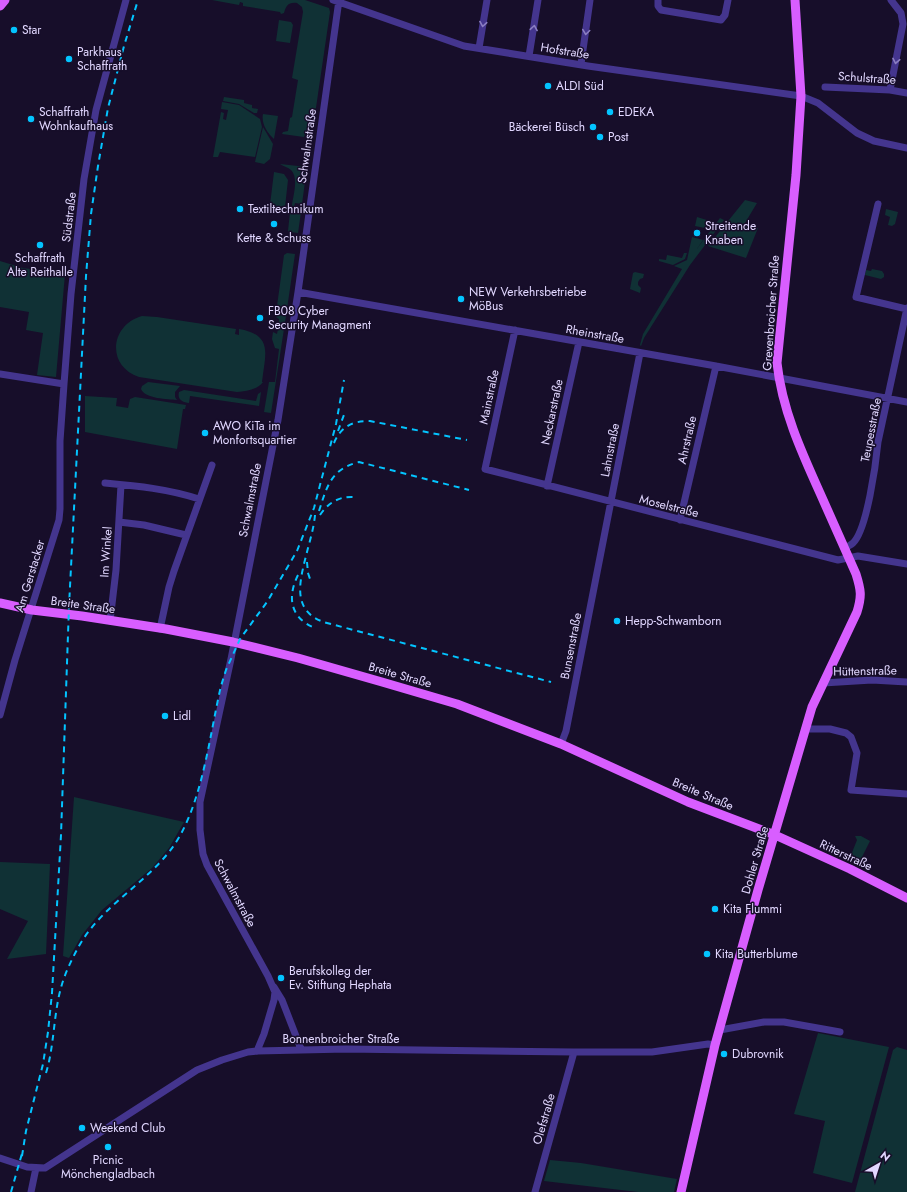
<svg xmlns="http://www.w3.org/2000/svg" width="907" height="1192" viewBox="0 0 907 1192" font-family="Jost,sans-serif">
<rect width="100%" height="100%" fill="#170e2a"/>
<path fill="#103135" d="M212,0H305L329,8L330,12L312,135L305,134L304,137L282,134L283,132L288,131L290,118L292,117L298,80L292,78L303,12L302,7L297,3C288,2 286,6 284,13L281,14L280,12L243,6V3L240,2L239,5Z
M279,20L291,22L293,25L290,43L276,41Z
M224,97L244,100V103L252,105V108L258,109L257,113H254L239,104L223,101Z
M222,102L239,105L260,119L262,127L255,157L220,152L218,157H213L221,112L224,113L223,119L226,120L228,110L221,109Z
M263,114L278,116L274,139C267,133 261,123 263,114Z
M263,127L273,144L270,159L264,164L255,162Z
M280,164L307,167L302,204L295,203L294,208L292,205C293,196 299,178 291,170C288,167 284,167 280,164Z
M274,172L284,174L288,180L285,207L270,205Z
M745,200L757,203L745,223L758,228L746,258L708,246Z
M886,209L898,212L895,224L892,226L888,225L890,217L885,215Z
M294,210L301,212L298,233L291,232V234L288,231L290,212Z
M697,217L710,221L705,228L695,226Z
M720,218L724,220L690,265L644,338L641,346L640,345L643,334L682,269L674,266L687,260L692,237L703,240L696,250Z
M287,253L295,254L287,309L278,308L277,306L284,255Z
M684,253H687L685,259L673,265L659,261V259L666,260L667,255L682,258Z
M0,261L23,268L65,274L56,377L37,375L43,333L26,330L29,312L0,307Z
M872,269L882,271L884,274V277L881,279L865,275L866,270L871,271Z
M635,272L644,274L643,278L640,279L638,282V285L641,288L640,293L630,289L633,273Z
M278,315L286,316L271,413L264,412L269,382H275L279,349L275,348L272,339L273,332L277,334L278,329L274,326V324L279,326V319L276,317Z
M142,316L157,317L236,329L235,334L239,335V329C274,335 265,355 262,382H263C257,390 246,391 237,392L139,377C106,366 110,325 142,316Z
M148,382L180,386L175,392V397L177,400C168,399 145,399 141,389L142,386Z
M184,390L256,401L258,394L261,392L259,406L190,396L189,403C183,402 177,400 179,392Z
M85,396L117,398L116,406L128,408L130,399L135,397L186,405L185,409H183L177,449L85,432Z
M74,797L184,822L169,848L152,868L102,910L82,935L69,958L63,956Z
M855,836H861L870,841L861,859L851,855L857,840Z
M0,862L50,864L46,954L7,959L28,921L0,909Z
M818,1033L889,1047L852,1183L813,1173L825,1121L794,1114Z
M897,1047L907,1050V1192H855L893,1050Z
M550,1160L581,1163L677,1179L674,1192H638L544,1181Z"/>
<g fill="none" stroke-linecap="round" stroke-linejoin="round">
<path stroke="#44358e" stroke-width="7" d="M333,0L464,46L588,66L801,96L818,103L857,133L874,141L907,148
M658,0V6L661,10L721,20L725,15L728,0
M479,48L487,0
M529,56L538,0
M581,64L590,0
M825,87L890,90L907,93
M890,90L903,24L901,13L891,0
M878,204L856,297L907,309
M298,292L716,366L907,402
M515,330L485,469L838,560L858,556L907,564
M0,374L64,384
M105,483C138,486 168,489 199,499
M547,486L579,342
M680,520L716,366
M119,522L144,525L186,535
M845,548C848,546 851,545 853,543C867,530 876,463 878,442L907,308
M110,621L116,570L121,485
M160,629L169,587L174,571L212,465
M823,683L872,680L907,682
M0,715L15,660L59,520L60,509V441L64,384L71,294L84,179L96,110L126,0
M805,729H830L846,733L851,737L857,753L851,790L907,794
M561,744L566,731L640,353
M274,987L282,1000L301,1049
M720,1030L764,1022H784L840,1032
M257,1051L264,1034L274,1000L275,992L268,976L207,865L203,854L200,830V802L231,659L278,420L298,292L339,0
M0,1158L27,1167L45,1168L197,1070L222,1060L248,1052L257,1051L346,1049L574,1052H652L708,1044L715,1045
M31,1192L36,1168
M535,1192L574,1052"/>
<path stroke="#d85eff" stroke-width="9" d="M0,6L5,0
M0,603L32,610L82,616L166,629L233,642L298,658L382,682L457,704L561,744L688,802L775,835L850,869L907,898
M681,1192L715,1045L758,890L812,707L857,612C862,596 861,590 856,574C844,547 832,520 820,493C801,451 782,409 777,363L796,175L801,96L795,0"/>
<path stroke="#03c4ff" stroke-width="2" stroke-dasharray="6 5" stroke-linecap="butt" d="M338,431L345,412
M334,443C341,426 353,421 370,421L467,440
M319,511C327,486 331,469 359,462L469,490
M315,515C314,526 311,537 308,548C301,577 288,612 327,623L551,682
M320,515C328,503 339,496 354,497
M307,562L308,573L310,579
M298,575C287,597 290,618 315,628
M46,1073C55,1044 53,1011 63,981C67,969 73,957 79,946C101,907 142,886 169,852C202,811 209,737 221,686L226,670L240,639L267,602L297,551L314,508L336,424L344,380
M22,1156L26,1131L43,1064L48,1032L52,993L61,835L69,606L86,276L91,214L98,166L108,108L124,46L138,0
M11,1192L23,1150"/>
</g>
<defs><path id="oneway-chevron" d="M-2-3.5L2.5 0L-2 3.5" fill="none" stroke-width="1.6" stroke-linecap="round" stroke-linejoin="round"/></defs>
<g stroke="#8b7ec1">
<use href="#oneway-chevron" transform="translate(483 24) rotate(99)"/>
<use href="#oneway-chevron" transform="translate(534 28) rotate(-81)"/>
<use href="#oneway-chevron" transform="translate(586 32) rotate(98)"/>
<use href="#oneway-chevron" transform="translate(896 61) rotate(101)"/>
</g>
<g fill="#03c4ff" stroke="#170e2a" stroke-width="1.5">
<circle cx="14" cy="30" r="4"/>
<circle cx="69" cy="59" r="4"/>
<circle cx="548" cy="86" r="4"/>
<circle cx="610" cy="112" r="4"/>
<circle cx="31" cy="119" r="4"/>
<circle cx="593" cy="127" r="4"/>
<circle cx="600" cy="137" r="4"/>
<circle cx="240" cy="209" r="4"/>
<circle cx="274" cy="224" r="4"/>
<circle cx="697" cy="233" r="4"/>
<circle cx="40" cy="245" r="4"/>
<circle cx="461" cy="299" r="4"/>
<circle cx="260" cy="318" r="4"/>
<circle cx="205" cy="433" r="4"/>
<circle cx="617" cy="621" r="4"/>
<circle cx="165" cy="716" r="4"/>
<circle cx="715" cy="909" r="4"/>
<circle cx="707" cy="954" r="4"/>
<circle cx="281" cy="978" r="4"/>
<circle cx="724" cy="1054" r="4"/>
<circle cx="82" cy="1128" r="4"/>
<circle cx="108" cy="1147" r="4"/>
</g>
<g text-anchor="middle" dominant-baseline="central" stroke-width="3" stroke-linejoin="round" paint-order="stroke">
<g font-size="12" fill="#e1d7ff" stroke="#170e2a" text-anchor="start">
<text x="22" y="30">Star</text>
<text x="77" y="52">Parkhaus<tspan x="77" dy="14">Schaffrath</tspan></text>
<text x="556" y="86">ALDI Süd</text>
<text x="39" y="112">Schaffrath<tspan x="39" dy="14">Wohnkaufhaus</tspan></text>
<text x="618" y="112">EDEKA</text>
<text x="585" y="127" text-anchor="end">Bäckerei Büsch</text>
<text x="608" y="137">Post</text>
<text x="248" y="209">Textiltechnikum</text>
<text x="705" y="226">Streitende<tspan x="705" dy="14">Knaben</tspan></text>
<text x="274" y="238" text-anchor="middle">Kette &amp; Schuss</text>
<text x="40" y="258" text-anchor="middle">Schaffrath<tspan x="40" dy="14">Alte Reithalle</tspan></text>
<text x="469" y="292">NEW Verkehrsbetriebe<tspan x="469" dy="14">MöBus</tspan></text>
<text x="268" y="311">FB08 Cyber<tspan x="268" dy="14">Security Managment</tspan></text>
<text x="213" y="426">AWO KiTa im<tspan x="213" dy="14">Monfortsquartier</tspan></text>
<text x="625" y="621">Hepp-Schwamborn</text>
<text x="173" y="716">Lidl</text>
<text x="723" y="909">Kita Flummi</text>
<text x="715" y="954">Kita Butterblume</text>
<text x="289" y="971">Berufskolleg der<tspan x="289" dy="14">Ev. Stiftung Hephata</tspan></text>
<text x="732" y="1054">Dubrovnik</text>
<text x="90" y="1128">Weekend Club</text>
<text x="108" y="1160" text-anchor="middle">Picnic<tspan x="108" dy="14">Mönchengladbach</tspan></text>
</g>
<g font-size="12" fill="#e1d7ff" stroke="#170e2a">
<text transform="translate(565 51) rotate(9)">Hofstraße</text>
<text transform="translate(867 78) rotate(4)">Schulstraße</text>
<text transform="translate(307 146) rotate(-82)">Schwalmstraße</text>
<text transform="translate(69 217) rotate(-83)">Südstraße</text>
<text transform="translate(771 313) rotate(-86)">Grevenbroicher Straße</text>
<text transform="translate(595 334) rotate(10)">Rheinstraße</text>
<text transform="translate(489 397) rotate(-78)">Mainstraße</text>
<text transform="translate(552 412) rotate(-78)">Neckarstraße</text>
<text transform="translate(871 430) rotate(-79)">Teupesstraße</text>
<text transform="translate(687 440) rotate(-77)">Ahrstraße</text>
<text transform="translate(610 450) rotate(-79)">Lahnstraße</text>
<text transform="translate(250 500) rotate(-79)">Schwalmstraße</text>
<text transform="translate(669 506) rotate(14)">Moselstraße</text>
<text transform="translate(106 552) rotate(-86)">Im Winkel</text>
<text transform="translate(30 576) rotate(-73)">Am Gerstacker</text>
<text transform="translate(83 605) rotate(8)">Breite Straße</text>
<text transform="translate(571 646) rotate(-79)">Bunsenstraße</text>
<text transform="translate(865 671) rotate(-1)">Hüttenstraße</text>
<text transform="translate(400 675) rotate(16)">Breite Straße</text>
<text transform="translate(703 794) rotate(23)">Breite Straße</text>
<text transform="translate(846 855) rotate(25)">Ritterstraße</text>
<text transform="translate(755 860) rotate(-74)">Dohler Straße</text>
<text transform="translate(235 893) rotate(62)">Schwalmstraße</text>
<text x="341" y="1039">Bonnenbroicher Straße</text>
<text transform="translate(544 1119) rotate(-74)">Olefstraße</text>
</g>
</g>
<g transform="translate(879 1164) rotate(39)" stroke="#170e2a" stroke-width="3" paint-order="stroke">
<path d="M0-3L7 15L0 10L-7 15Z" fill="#e1d7ff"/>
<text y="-6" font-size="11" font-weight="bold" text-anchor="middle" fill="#e1d7ff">N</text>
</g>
</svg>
